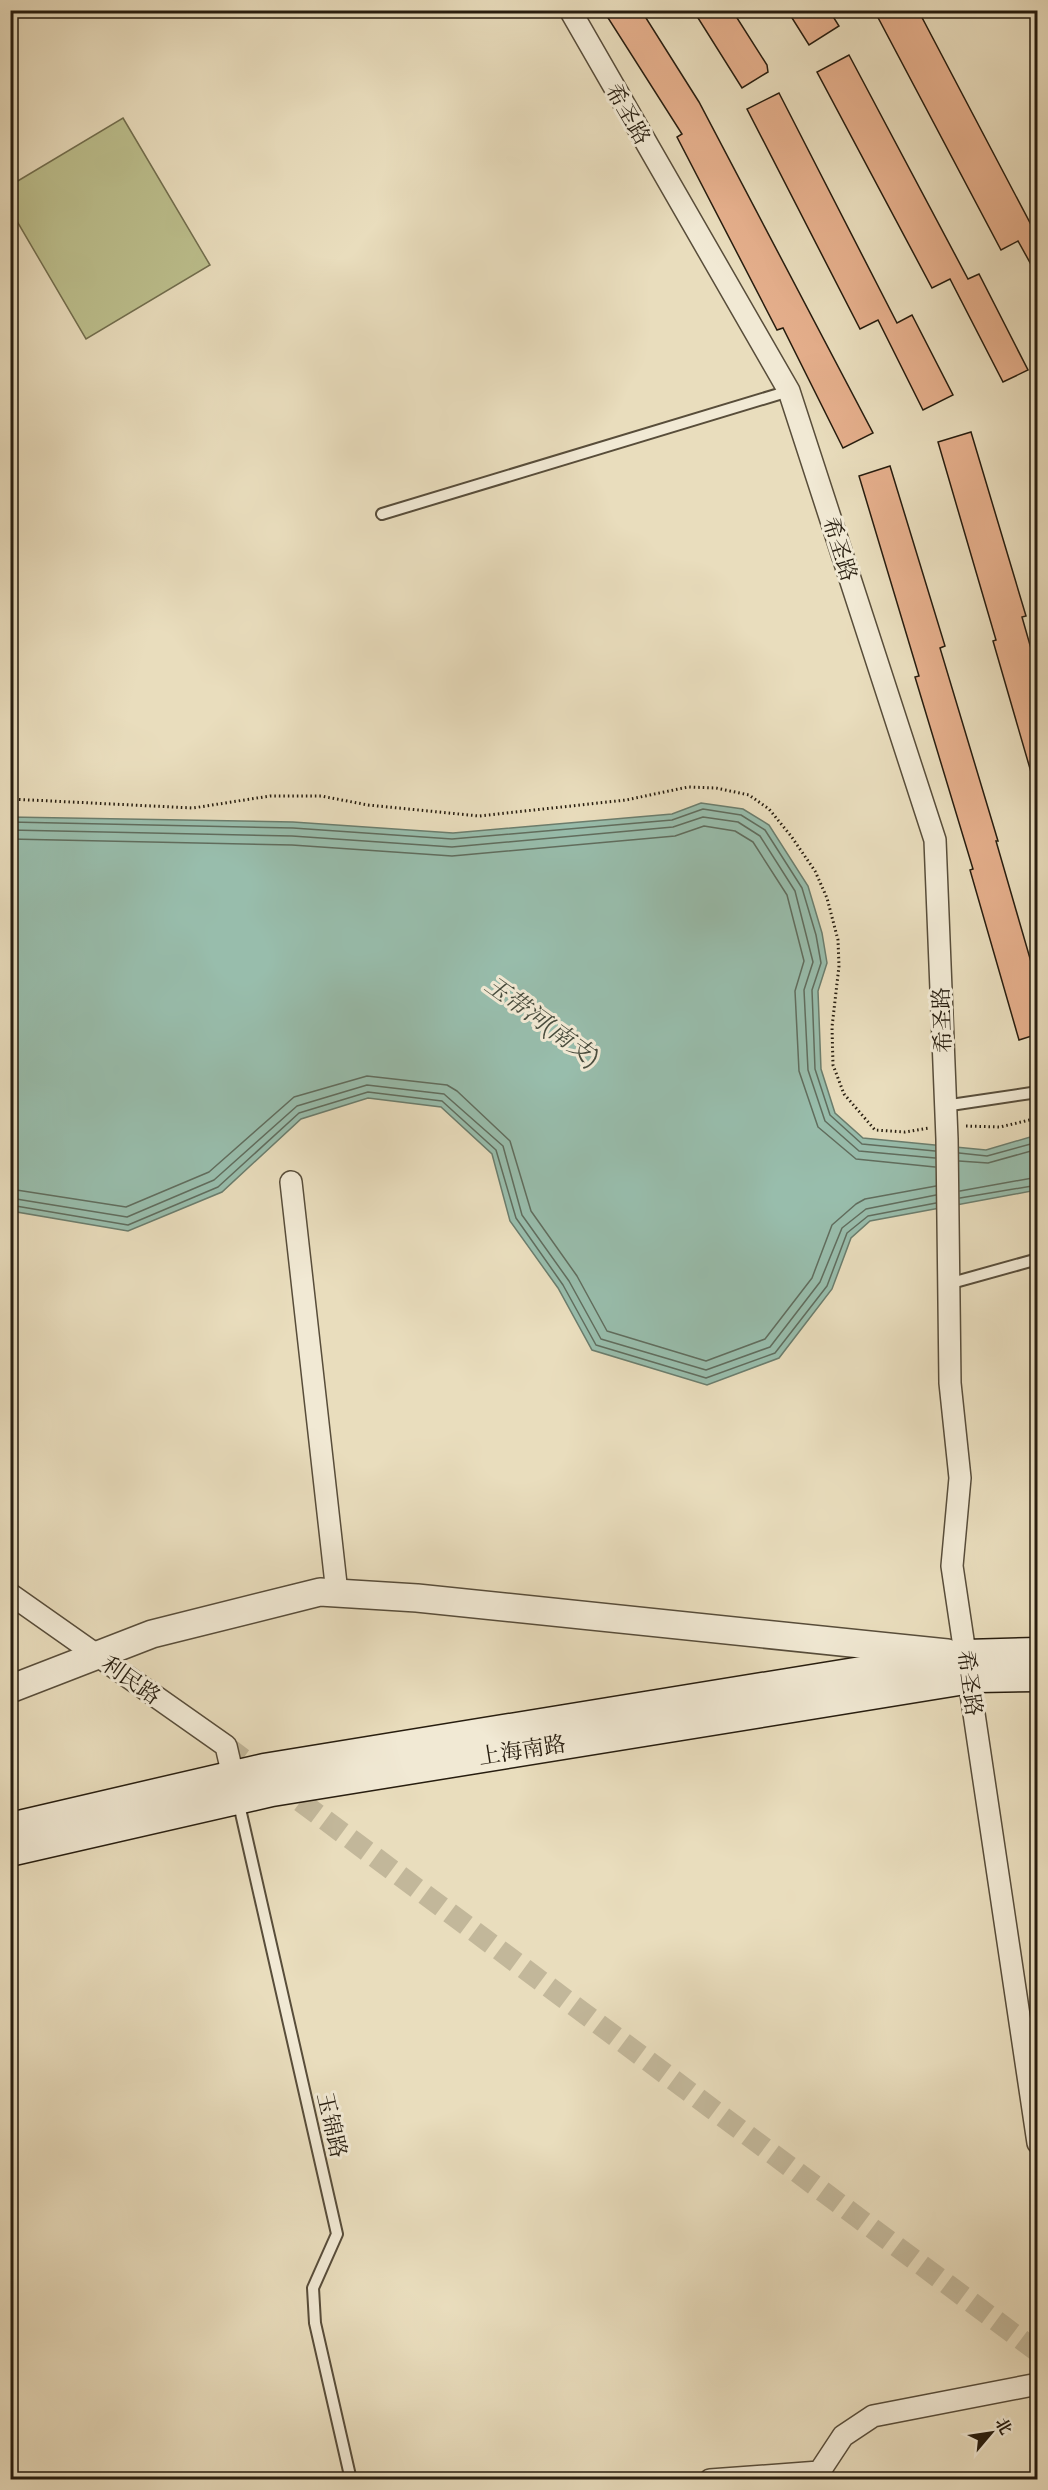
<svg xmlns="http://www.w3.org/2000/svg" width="1048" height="2490" viewBox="0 0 1048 2490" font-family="'IM FELL Great Primer','Noto Serif SC',serif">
<rect width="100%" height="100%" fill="#e9ddbd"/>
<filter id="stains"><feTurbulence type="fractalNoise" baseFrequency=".00333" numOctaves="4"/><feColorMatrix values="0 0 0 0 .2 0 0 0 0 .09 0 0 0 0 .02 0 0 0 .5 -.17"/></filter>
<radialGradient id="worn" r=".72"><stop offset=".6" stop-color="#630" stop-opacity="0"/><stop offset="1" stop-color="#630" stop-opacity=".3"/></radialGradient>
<path fill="#bcbf8d" stroke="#726e4e" stroke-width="1.5" d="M123,118L210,265L86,339L11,211V185Z"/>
<path fill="#98bdac" stroke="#6b7d6d" stroke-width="1.5" d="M701,803L743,809L769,825L808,886L822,933L827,963L818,991L821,1069L835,1113L863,1138L986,1150L1037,1135V1190L870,1221L851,1238L832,1289L779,1358L707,1385L592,1350L558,1288L510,1221L492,1154L441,1107L368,1098L301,1119L222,1192L128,1231L11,1211L10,817L293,822L453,833L672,814Z"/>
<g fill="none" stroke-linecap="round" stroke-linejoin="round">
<path stroke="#606d5e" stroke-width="1.5" d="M10,822L293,828L452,839L672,820L703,809L741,815L765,830L802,888L816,935L821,963L812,990L815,1069L830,1115L862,1144L935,1151
M10,830L292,836L452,847L673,827L703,817L738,822L760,836L795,891L813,962L804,990L808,1070L825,1121L859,1151L935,1158
M10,839L292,845L452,856L675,836L704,826L735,831L753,842L787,895L804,961L795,991L799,1071L818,1127L856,1159L935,1167
M959,1153L987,1156L1038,1142
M959,1161L988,1163L1038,1149
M10,1189L126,1207L209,1172L294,1097L367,1076L447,1085L457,1091L510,1141L531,1211L577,1276L607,1331L706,1361L765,1339L812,1278L832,1225L856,1204L865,1199L936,1186
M960,1191L1038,1177
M10,1198L127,1217L214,1180L297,1106L367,1085L444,1094L503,1146L522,1215L569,1281L601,1339L706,1370L770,1347L820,1282L842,1228L866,1209L936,1195
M960,1198L1038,1185
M10,1205L128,1225L218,1187L299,1113L368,1092L442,1101L496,1150L516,1218L563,1285L596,1345L706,1378L775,1353L827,1286L847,1233L868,1216L936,1203"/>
</g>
<path fill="#e5af8c" stroke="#271d0f" stroke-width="1.5" d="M603,10H641L699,102L873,433L843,448L783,328L777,330L677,137L682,134Z
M693,10H732L767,65L768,72L742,88Z
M787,10H829L839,26L809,45Z
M874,10H918L1038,238V277L1018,241L1001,250Z
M849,55L968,279L979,274L1028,370L1003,382L950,279L932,288L817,72Z
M779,93L897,323L912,315L953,395L923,410L878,320L860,329L747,109Z
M971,432L1026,616L1022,617L1038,673V779H1033L993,641L996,640L938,442Z
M890,466L945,646L940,648L998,841H996L1038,986V1034L1019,1040L970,870L973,869L915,677L919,676L859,476Z"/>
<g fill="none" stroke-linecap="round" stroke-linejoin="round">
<path stroke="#c2b79a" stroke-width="21" stroke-dasharray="21 10" stroke-linecap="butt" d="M226,1746L1038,2352"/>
<defs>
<path id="service" d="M382,514L789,391
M944,1106L1038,1092
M948,1284L1038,1259
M238,1800L337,2234L313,2288L315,2323L351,2480"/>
<path id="minor" d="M570,10L789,391L935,840L947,1139L950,1383L960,1478L952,1566L1038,2143
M291,1182L337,1593
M10,1594L226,1746L233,1776
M710,2480L819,2472
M814,2480L843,2436L873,2416L1038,2384"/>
<path id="tertiary" d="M10,1689L152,1634L320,1592L417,1598L947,1653"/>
<path id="secondary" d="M10,1828L264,1769L966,1655L1038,1653
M10,1851L272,1791L977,1677L1038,1676"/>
</defs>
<use href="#service" stroke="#584d3a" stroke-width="14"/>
<use href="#minor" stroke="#584d3a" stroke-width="24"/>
<use href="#tertiary" stroke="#584d3a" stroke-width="30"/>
<use href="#secondary" stroke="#271d0f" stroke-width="33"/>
<path stroke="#271d0f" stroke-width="3" stroke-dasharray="1.5 3" stroke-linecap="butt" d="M10,799L193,808L270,796H321L368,805L479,816L626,800L688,787L716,788L749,795L769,809L791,836L815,871L827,898L838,940L839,966L832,1027L833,1065L844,1094L875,1130L905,1132L929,1128
M966,1126L1000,1127L1038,1118"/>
<use href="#service" stroke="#f1e9d4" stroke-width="10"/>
<use href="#minor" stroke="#f1e9d4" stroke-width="21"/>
<use href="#tertiary" stroke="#f1e9d4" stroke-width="27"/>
<use href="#secondary" stroke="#f1e9d4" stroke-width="30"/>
</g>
<g text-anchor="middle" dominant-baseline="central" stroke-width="6" stroke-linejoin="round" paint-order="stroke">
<g font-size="22" fill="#271d0f" stroke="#f1e9d4">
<text transform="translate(628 114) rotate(60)">希圣路</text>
<text transform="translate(840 549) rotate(72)">希圣路</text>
<text transform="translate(942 1020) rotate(-92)">希圣路</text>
<text transform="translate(131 1680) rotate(35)">利民路</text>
<text transform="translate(970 1683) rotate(82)">希圣路</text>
<text transform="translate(522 1750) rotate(-9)">上海南路</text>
<text transform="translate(332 2125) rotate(77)">玉锦路</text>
</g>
<g font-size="24" font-style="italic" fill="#494d3e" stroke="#f1e9d4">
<text transform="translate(542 1021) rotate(36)">玉带河(南支)</text>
</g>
</g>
<rect width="1048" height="2490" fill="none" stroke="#e9ddbd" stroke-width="36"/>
<rect x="12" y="12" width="1024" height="2466" fill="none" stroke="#271d0f" stroke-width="3"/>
<rect x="18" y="18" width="1012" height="2454" fill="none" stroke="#271d0f" stroke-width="1.5"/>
<g transform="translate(991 2433) rotate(61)" stroke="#f1e9d4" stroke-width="4.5" paint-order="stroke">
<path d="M0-4.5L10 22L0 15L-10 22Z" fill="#271d0f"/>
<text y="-9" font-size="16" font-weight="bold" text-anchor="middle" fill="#271d0f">北</text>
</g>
<rect width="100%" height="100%" filter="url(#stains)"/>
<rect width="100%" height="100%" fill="url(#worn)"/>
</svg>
